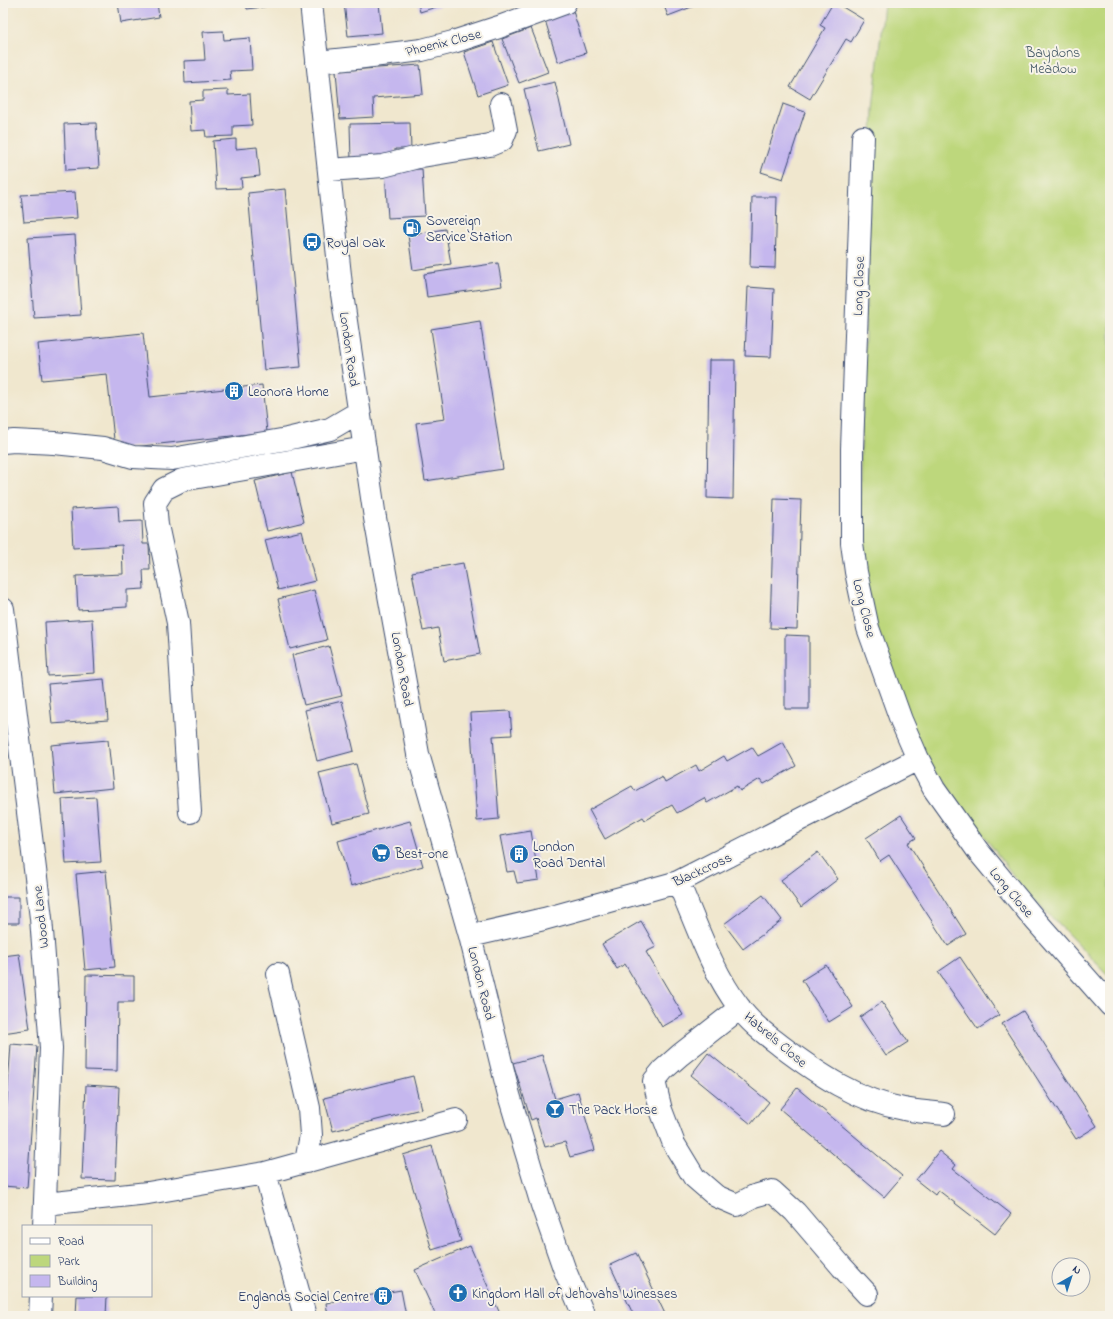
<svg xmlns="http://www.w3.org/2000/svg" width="1113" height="1319" viewBox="0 0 1113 1319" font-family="'Indie Flower',sans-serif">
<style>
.green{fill:#bdd77c;stroke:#6c836d}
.building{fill:#c5b7ee}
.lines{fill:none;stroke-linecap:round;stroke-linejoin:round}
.minor-casing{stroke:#3b4b6f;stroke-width:24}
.minor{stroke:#fff;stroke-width:22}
.labels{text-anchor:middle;stroke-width:4;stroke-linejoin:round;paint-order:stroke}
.street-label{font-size:14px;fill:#1b2f5e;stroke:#f7f3e8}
.park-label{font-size:14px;fill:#445966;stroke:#f7f3e8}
.poi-label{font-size:14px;fill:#1b2f5e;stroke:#f7f3e8;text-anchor:start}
</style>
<rect width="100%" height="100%" fill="#f7f3e8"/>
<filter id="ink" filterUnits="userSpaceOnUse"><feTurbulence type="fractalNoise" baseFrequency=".025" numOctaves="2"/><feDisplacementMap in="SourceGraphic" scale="8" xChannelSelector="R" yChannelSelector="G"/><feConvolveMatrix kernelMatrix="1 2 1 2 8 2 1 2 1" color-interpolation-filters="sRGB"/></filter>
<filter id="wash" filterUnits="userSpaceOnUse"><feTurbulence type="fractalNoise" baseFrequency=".012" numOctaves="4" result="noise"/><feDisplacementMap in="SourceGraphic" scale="16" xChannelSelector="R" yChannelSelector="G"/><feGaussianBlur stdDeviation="0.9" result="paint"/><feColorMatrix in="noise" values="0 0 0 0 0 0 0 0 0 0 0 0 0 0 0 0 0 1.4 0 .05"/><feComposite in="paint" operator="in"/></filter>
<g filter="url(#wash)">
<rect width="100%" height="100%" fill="#f0e7ce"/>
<path class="green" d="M884,3H1110V977L1021,886L930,763L904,713L875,622L860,555V474L873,110Z"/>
<g id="blocks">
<path class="building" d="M118,3H157L159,17L121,23Z
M246,3H278V5L247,9Z
M344,3H379L382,33L348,36Z
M418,3H449L420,12Z
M663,3H702L668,16Z
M833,3H836L864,20L851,42L846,39L810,99L790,87L825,28L820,25Z
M573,11L586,53L558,62L545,20Z
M531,28L548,72L519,83L502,39Z
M223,31L224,40L250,38L252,70L230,71L231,80L185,83L184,61L205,60L203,32Z
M493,42L508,85L478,95L464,52Z
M420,65L423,94L373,98L374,117L340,119L336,71Z
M555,82L569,144L539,151L524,89Z
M228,90V95L250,94L252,125L233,126V136L206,137L205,130L191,131L189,101L203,100V91Z
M783,104L805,112L783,179L761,172Z
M96,123L99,168L66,170L64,124Z
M410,123L411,149H395V159L351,161L350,124Z
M236,139V149L257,147L260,176L241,178L242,188L216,189L213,141Z
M422,169L425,216L388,218L385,170Z
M285,189L301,367L264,370L248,193Z
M75,192L77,218L24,222L21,195Z
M752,197H777L775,268L750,267Z
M445,229L451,264L413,270L408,235Z
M75,235L81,315L34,318L28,238Z
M498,263L502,286L427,297L424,274Z
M748,287L774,289L771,357L745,356Z
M480,321L503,469L425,481L416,423L445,419L431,329Z
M143,333L150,397L262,385L267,432L115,449L107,374L42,380L38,344Z
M709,360H735L733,499L707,498Z
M292,472L304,522L267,531L255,481Z
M774,499L801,500L797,629L770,628Z
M118,506L119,522L142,521L143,544H149L150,570H143L144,589L127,590V607L78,610L76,576L123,574L122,545L73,548L71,509Z
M302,531L315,581L278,590L265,540Z
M463,563L480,654L444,661L438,628L423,631L412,572Z
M314,590L327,640L290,649L278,599Z
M92,619L95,673L48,676L45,622Z
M785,635L809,636V709H785Z
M329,646L342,696L304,705L292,655Z
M104,679L108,720L52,724L48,684Z
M342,701L354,751L317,761L305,710Z
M510,711L512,735L493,736L499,819L477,821L470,713Z
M108,740L113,788L55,794L51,745Z
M783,742L796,766L764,784L760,779L740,791L737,786L707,803L704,798L677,813L672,805L645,820L643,817L605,839L589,810L632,786L635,791L662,776L665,782L696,765L699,771L724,756L727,761L752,747L758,756Z
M356,764L369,814L332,823L319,773Z
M96,797L101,862L66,864L62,799Z
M901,815L916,838L908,843L966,934L948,946L889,855L880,861L866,838Z
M410,821L423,866L351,886L338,841Z
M531,831L539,880L517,883L514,871L507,872L500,836Z
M818,852L838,879L801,907L781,880Z
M106,871L115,967L85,970L76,874Z
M763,895L782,920L743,949L724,924Z
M3,897H19V923H3Z
M641,921L656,947L646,952L683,1015L662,1027L625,964L617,969L602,944Z
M19,954L30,1029L3,1033V1006L4,1005L3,995V956Z
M960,957L999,1015L978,1029L938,972Z
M826,965L853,1007L829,1022L802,980Z
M86,975L134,976V1002H118L117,1071L85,1070Z
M882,1002L908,1042L886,1056L860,1017Z
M1023,1011L1097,1126L1076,1139L1002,1024Z
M11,1044L37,1046L27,1188L3,1186V1156Z
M708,1053L769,1102L751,1124L691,1075Z
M542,1055L555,1099L578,1092L595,1150L570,1157L565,1142L545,1147L536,1118L531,1120L513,1063Z
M413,1076L421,1109L333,1131L324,1098Z
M86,1085L119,1087L115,1180L82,1179Z
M797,1088L902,1176L884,1197L780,1109Z
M432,1146L461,1241L432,1250L403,1155Z
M939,1151L956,1165L953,1169L1011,1214L995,1234L938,1190L935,1195L916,1180Z
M470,1246L501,1316H436L415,1270Z
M636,1253L666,1316H634L610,1265Z
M401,1290L406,1316H328L326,1303Z
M77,1296H107L106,1316H76Z"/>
</g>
</g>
<g filter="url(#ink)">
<use href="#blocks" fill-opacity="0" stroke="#3b4b6f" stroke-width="1"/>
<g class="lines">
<g class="minor-casing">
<path id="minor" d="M311,3L342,294L375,518L418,754L470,936L509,1095L542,1205L564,1268L584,1316
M317,62L356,58L422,50L453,42L499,27L565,3
M863,137L852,449V543L856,572L868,628L901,720L918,759L934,789L978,851L1036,921L1110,1005
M329,170L383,166L422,156L490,145L502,140L506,130L501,104
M3,442L14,441L54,443L103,448L133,457L172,459L287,439L330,429L359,412
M3,609L41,918L51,1048L44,1226
M190,812L178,623L157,525L155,503L164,489L182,480L365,448
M678,882C697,925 711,970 739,1007C750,1023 767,1035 781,1046C818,1074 858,1101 904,1109C917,1112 931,1112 944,1114
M470,936L544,919L678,882L918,759
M278,974L309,1108L311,1135L306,1162
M740,1008L680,1055L663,1070L654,1081L661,1110L674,1144L694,1177L716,1196L737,1205L754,1196L772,1191L795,1212L842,1267L867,1294
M265,1173L305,1316
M45,1204L148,1193L265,1173L456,1120
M40,1316L41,1296"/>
</g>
<use href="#minor" class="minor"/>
</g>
</g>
<defs>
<g id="fuel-disc" transform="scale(1)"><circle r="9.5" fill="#1f6fb2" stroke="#f7f3e8"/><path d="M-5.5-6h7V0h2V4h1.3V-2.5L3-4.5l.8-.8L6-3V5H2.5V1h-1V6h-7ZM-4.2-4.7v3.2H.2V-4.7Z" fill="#fff"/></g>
<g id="bus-disc" transform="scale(1)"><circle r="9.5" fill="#1f6fb2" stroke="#f7f3e8"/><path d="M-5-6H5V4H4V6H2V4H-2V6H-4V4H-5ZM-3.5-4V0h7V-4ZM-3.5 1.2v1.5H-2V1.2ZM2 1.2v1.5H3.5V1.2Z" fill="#fff"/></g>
<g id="building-disc" transform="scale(1)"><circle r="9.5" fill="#1f6fb2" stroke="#f7f3e8"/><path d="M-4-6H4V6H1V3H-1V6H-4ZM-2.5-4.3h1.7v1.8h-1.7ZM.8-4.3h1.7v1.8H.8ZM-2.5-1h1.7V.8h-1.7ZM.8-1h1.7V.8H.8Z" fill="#fff"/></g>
<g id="supermarket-disc" transform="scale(1)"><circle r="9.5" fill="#1f6fb2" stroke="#f7f3e8"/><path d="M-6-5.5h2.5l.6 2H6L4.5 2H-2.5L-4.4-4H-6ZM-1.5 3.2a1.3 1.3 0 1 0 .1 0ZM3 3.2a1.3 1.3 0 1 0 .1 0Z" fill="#fff"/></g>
<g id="bar-disc" transform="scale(1)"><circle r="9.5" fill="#1f6fb2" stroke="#f7f3e8"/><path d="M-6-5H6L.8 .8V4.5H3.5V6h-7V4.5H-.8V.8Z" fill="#fff"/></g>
<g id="church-disc" transform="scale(1)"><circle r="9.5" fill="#1f6fb2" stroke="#f7f3e8"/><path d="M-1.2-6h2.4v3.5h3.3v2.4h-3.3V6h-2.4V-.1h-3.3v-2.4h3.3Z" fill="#fff"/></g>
</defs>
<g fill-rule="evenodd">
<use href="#fuel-disc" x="412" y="228"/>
<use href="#bus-disc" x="312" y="242"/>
<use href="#building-disc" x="234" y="391"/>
<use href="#supermarket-disc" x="381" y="853"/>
<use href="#building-disc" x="519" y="854"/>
<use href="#bar-disc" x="555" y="1109"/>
<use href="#church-disc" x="458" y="1293"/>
<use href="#building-disc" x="383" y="1296"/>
</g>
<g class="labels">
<g class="street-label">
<text transform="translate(443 42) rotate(-14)" y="5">Phoenix Close</text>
<text transform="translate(858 286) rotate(-88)" y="5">Long Close</text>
<text transform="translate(350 349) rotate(82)" y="5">London Road</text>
<text transform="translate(865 608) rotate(76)" y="5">Long Close</text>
<text transform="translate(403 669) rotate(80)" y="5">London Road</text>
<text transform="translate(702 869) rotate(-25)" y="5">Blackcross</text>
<text transform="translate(1012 892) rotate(50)" y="5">Long Close</text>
<text transform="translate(40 917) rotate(-96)" y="5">Wood Lane</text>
<text transform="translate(482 983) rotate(76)" y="5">London Road</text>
<text transform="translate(776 1039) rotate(40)" y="5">Habrels Close</text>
</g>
<g class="park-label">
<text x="1053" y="57">Baydons<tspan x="1053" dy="16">Meadow</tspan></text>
</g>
<g class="poi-label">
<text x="426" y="225">Sovereign<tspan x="426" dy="16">Service Station</tspan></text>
<text x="326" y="247">Royal Oak</text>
<text x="248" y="396">Leonora Home</text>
<text x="533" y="851">London<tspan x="533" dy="16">Road Dental</tspan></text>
<text x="395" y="858">Best-one</text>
<text x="569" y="1114">The Pack Horse</text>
<text x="472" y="1298">Kingdom Hall of Jehovahs Winesses</text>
<text x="369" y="1301" text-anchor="end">Englands Social Centre</text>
</g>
</g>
<rect width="1113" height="1319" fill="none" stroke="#f7f3e8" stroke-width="16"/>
<rect x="22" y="1225" width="130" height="72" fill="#f7f3e8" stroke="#9fa5b1"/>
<rect x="30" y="1238" width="20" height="6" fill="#ffffff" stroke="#9fa5b1"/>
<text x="58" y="1245" font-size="12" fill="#1b2f5e">Road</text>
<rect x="30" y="1255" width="20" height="12" fill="#bdd77c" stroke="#9fa5b1"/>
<text x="58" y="1265" font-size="12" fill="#1b2f5e">Park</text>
<rect x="30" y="1275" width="20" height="12" fill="#c5b7ee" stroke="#9fa5b1"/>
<text x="58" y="1285" font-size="12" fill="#1b2f5e">Building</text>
<g transform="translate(1071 1277) rotate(39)"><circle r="19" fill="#f7f3e8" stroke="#9fa5b1"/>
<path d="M0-3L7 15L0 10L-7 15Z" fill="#1f6fb2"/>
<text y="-6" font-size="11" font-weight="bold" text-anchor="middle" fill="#1b2f5e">N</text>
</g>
</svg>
